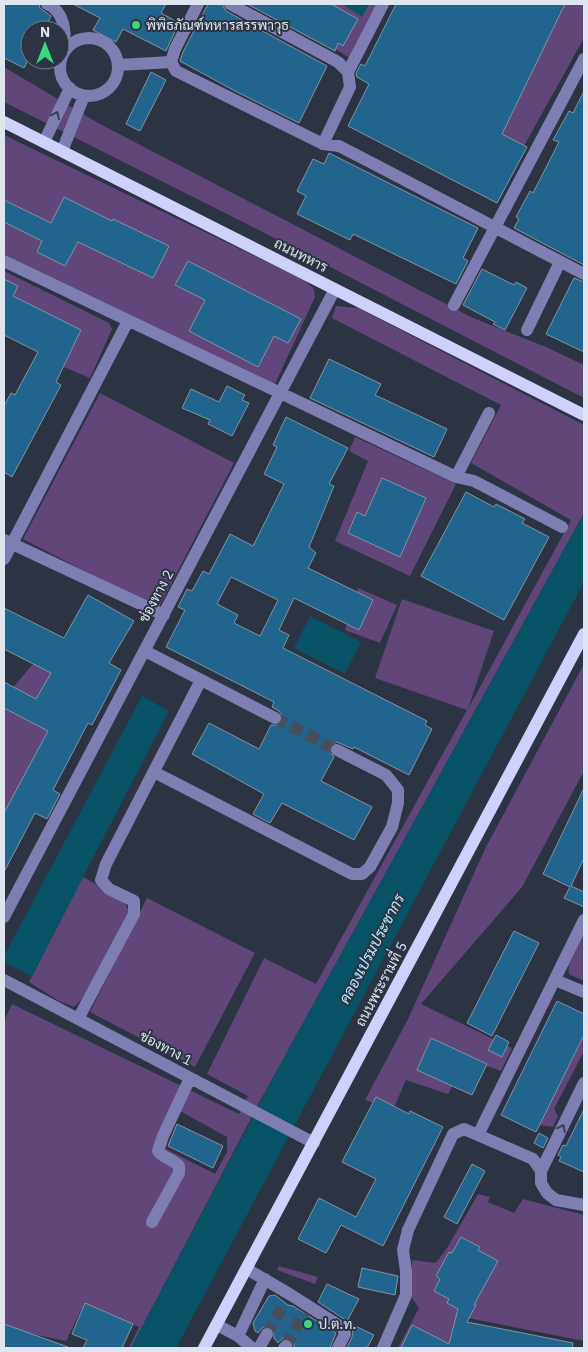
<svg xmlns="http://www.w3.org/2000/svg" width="588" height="1352" viewBox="0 0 588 1352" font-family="'IBM Plex Sans',Sarabun,sans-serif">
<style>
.green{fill:#614679;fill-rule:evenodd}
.water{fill:#075264}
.building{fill:#21648e;stroke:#8395a2;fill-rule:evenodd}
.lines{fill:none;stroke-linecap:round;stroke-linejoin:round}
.minor-tunnel{stroke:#474f5d;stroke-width:12;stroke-dasharray:12 6;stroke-linecap:butt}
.minor{stroke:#7f7eb3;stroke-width:12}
.major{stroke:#d0d0fc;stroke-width:12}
.oneway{stroke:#383f54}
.poi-dot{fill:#39d87f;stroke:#2c3443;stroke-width:2}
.labels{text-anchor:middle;stroke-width:4;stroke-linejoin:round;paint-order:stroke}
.poi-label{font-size:14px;fill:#dfe5ee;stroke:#2c3443;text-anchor:start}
.street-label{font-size:14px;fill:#dfe5ee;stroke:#2c3443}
.water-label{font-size:15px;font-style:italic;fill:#b7edfe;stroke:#2c3443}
</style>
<rect width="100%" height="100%" fill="#2c3443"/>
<path class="green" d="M265,4H379L351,59Z
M522,4H584V38L520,153L470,126L498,31Z
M4,67L98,123L473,318L546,347L584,365V398L247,224L4,102Z
M4,135L304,280L314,289L315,297L275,384L4,254Z
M4,271L109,323L112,329L90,378L57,364L72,331L4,297Z
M336,306L358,308L584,425V513L259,1103L131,1348H129L139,1327L84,1304L66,1341L4,1328V1021L12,1004L239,1114L248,1096L207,1074L264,958L316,984L467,710L375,678L402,599L494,631L468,709L571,520L471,463L501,405L332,318ZM180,1111L227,1137V1152L215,1174L164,1148Z
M100,393L234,463L158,609L23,539Z
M355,437L456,484L410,576L335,541L368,461L349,451Z
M358,588L397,605L380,643L345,630Z
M33,664L83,683L4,832V698Z
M584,664V771L522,887L421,1004L512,1048L501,1071L468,1059L448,1094L406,1080L393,1110L365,1100L408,1019L485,849Z
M83,877L124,900L129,912L82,999L74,1007L59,1001L29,982Z
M147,898L255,953L195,1067L90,1012Z
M584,931V981L569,974C566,960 578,943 584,931Z
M584,1035V1051L554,1109L558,1116L553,1127L539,1125Z
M478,1194L490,1197L488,1202L514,1213L523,1199L584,1215V1341L458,1316L448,1348H398L419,1308L412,1298V1260L436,1263L447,1248Z
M279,1266L318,1277L315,1284L277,1270Z"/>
<path class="water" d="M342,4H369L362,17Z
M584,513V582L176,1348H131L288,1050Z
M310,616L361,642L345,674L294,648Z
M142,696L169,711L32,976L4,962V956Z"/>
<path class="building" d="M4,4H39L40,8L51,16L44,30H30V56L24,68L4,58Z
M73,4H166L161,13L179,23L166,51L123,29L116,42L93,30L100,18Z
M208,4H222L226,11L327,66L299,123L235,91L180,61L183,52Z
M247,4H331L358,19L343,46L338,43L335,51Z
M396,4H565L502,134L527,147L497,203L348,126L369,84L357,77L356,73L361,64L365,66Z
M151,72L166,80L140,131L126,124Z
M584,91V265L514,228L519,219L516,217L530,191L533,193L559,142L553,140L569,111L573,113Z
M329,153L478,228L463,258L468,261L456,284L353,234L350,240L297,214L306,196L297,191L313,159L324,164Z
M64,197L112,221L113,219L169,246L153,278L78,242L65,266L37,252L42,241L4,222V200L51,223Z
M188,261L301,319L288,343L274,336L258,367L189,331L205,300L175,285Z
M482,269L514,285L516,282L527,288L505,330L493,324L495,322L463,305Z
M574,278L584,282V352L546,334Z
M4,279L18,286L13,296L81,330L56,382L61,385L12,477L4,472V406L11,393L15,395L38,352L4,335Z
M329,359L381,384L375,395L447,429L434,457L310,398Z
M227,386L245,395L242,400L249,403L232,436L208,424L210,420L182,408L191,389L219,402Z
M286,417L348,448L329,484L334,486L309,547L316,553L308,568L373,600L359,630L294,598L279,630L289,635L283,648L427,721L425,725L432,729L409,775L354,747L353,749L337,742L330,746L329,751L334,757L321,781L372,807L354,840L282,803L270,823L253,814L264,794L192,754L209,723L259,749L271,725H280L283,717L279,711L272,707L274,702L166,647L185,610L178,607L187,589L192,591L203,571L209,574L230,534L253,546L284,484L264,474L277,447L273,445ZM231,577L278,600L260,636L234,623L238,615L217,604Z
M382,478L426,498L400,557L348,533L357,512L365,516Z
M466,492L494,507L496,504L525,519L522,523L549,537L504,620L421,576Z
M88,595L134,621L109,663L121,670L92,725L88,723L53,790L60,794L47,819L35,813L4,872V813L48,731L4,708V682L36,699L51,673L4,649V608L64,638Z
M584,788V858L571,886L584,892V907L564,898L570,887L543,874Z
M514,931L539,943L492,1036L467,1023Z
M557,1001L584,1014V1035L536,1132L501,1115Z
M496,1035L509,1042L502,1057L488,1050Z
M431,1038L487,1064L472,1095L417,1070Z
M376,1097L409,1114L410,1111L443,1127L383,1246L341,1225L326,1253L298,1239L319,1198L356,1217L376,1179L342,1162Z
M584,1109V1172L559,1161L561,1157L558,1155L563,1145L566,1146Z
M177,1124L223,1146L213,1168L168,1146Z
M539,1133L548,1138L543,1148L534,1143Z
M472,1164L485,1171L457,1224L444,1217Z
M461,1237L480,1247L478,1250L498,1261L474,1305H476L467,1322L573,1343L572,1348H401L412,1325L449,1344L458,1309L447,1303L449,1299L434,1291L440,1279L436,1276L449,1252L452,1253Z
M362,1268L398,1276L395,1295L358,1287Z
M327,1284L359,1299L347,1321L318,1302Z
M275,1295L288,1305L293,1306L336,1333L330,1348H294V1343L289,1338H283L278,1343L274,1338V1330L271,1327H263L258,1333L255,1331L253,1323L269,1296Z
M85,1303L133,1324L122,1348H83L87,1340L72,1334Z
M349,1323L374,1335L367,1348H347L352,1337L353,1331Z
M4,1324L68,1347V1348H4Z"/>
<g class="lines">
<path class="minor-tunnel" d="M275,718L337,750
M267,1334L284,1304
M286,1346L304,1313"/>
<path class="minor" d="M47,4C66,12 65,33 65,51
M198,4L175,49L171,62L176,71L323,144L339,146L372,163L584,274
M230,4L338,62L348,72L350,87L323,144
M60 67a29 29 0 1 1 58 0a29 29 0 1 1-58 0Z
M118,65L171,62
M348,72L383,4
M44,142L70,88
M62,151L84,96
M4,261L456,477L474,481L562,527
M454,305L584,59
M527,330L560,262
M456,477L489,413
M4,540L164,615
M4,559L128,321
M145,651L275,718
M154,772L352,874H362L370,867L392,827L398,803V790L386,775L337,750
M4,917L335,289
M4,980L314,1143
M555,980L584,992
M78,1019L134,914V901L109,889L101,880L106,864L201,680
M478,1135L584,920
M541,1171L584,1083
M152,1222L179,1173V1166C173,1159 163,1158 158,1151L163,1136L190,1078
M247,1269L291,1295L343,1328L345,1334L338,1348
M217,1325L238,1336L252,1348
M238,1336L265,1279
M259,1348L267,1334
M284,1348L286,1346
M383,1348L406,1295V1271L403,1250L408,1230L453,1134L464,1129L533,1159L541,1171V1183L547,1193L556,1200L584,1205"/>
<path class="major" d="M4,122L584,415
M204,1348L584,634"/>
</g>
<defs><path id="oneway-chevron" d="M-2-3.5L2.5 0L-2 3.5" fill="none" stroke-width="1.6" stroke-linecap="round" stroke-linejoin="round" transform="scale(1.25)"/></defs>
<g class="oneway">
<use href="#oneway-chevron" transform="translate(56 115) rotate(-65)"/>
<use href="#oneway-chevron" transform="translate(562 1128) rotate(-64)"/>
</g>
<g class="poi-dot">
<circle cx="136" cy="25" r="5"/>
<circle cx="308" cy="1324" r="5"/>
</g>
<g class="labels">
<g class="poi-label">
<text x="146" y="30">พิพิธภัณฑ์ทหารสรรพาวุธ</text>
<text x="318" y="1329">ป.ต.ท.</text>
</g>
<g class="street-label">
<text transform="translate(301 255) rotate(27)" y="5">ถนนทหาร</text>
<text transform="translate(156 596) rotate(-62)" y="5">ช่องทาง 2</text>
<text transform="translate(381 984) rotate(-62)" y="5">ถนนพระรามที่ 5</text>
<text transform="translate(166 1048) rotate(28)" y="5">ช่องทาง 1</text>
</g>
<g class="water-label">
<text transform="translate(372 949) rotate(-62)" y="5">คลองเปรมประชากร</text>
</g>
</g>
<rect width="588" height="1352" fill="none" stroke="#dfe5ee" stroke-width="10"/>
<g transform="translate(45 45)"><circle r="24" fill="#2c3443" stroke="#747b87"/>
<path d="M0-4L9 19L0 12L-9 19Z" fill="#39d87f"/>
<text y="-8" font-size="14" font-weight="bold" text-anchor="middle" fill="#dfe5ee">N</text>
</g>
</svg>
